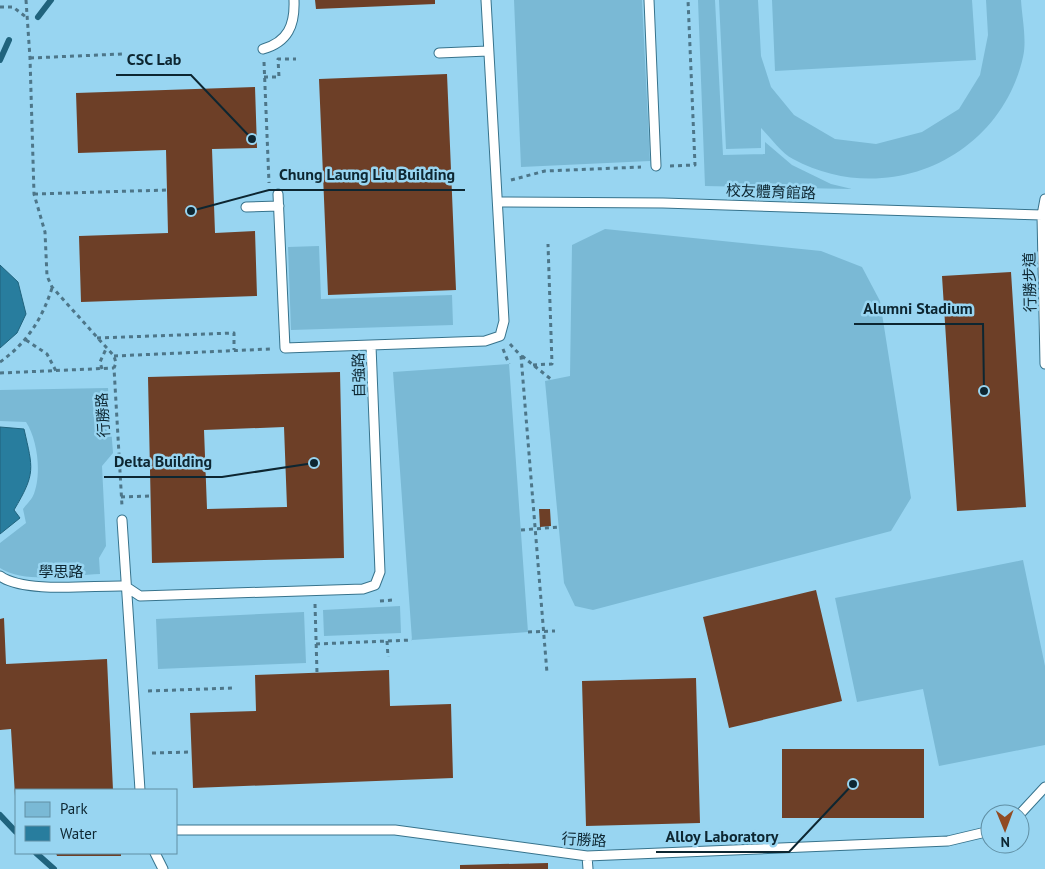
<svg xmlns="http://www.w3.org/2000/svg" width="1045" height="869" viewBox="0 0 1045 869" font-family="'PT Sans','Noto Sans TC',sans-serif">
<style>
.green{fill:#7ab9d5}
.water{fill:#287d9e;stroke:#20637d}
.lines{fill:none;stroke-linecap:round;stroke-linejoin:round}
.stream{stroke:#20637d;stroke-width:6}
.building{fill:#6d3f27;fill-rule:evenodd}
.lane-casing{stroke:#37738c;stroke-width:11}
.path{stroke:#4d7689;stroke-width:3;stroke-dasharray:4 4;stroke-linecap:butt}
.lane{stroke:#fff;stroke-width:9}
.labels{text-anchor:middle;stroke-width:5;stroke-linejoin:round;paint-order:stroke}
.street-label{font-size:15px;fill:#0d2631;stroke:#98d5f1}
.leader{fill:none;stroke:#0d2631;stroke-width:2}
.callout-dot{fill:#0d2631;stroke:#98d5f1;stroke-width:2}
.callout-label{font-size:16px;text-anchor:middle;font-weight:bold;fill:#0d2631;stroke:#98d5f1;stroke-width:5;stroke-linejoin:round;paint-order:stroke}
</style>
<rect width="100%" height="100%" fill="#98d5f1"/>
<path class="green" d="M514,0H642L650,161L521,167Z
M698,0H715L723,155L765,154V142L792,165L831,184L852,189L705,186Z
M719,0H758L761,56L771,87L794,115L835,139L876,144L922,132L959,109L980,75L988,35L986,0H1021C1022,17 1027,40 1023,57C1000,159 886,209 793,159C781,153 771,138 761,128V148L726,149Z
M772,0H972L976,60L775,71Z
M605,229L821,251L862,267L880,301L911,498L891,531L593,610L575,606L564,583L545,381L570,376L572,245Z
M319,246L321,299L452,295L453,325L291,330L288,247Z
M509,364L528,632L412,640L393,372Z
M108,388L113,453L102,466L106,546L99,558L100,574C72,575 24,584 0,568V543L26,523L23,509C26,505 31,500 33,496C42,476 38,440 26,422L0,421V390Z
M1023,560L1045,666V745L939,766L923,689L857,702L835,598Z
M400,606L401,633L324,636L323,610Z
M304,612L306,663L158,669L156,619Z"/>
<path class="water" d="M0,265L18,282L26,314L17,333L0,348Z
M0,427L24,429C33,469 36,473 14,510L20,518L0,534Z"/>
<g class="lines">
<path class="stream" d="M38,17L51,0
M0,60L9,40
M0,815L16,832
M36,853L54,869"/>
</g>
<path class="building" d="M315,0H435V4L316,9Z
M447,74L456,290L328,295L319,79Z
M255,87L257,148L212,149L215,233L255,231L257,296L81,302L79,236L168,233L166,150L78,153L76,93Z
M1011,272L1026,507L957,511L942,276Z
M340,372L344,558L152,563L148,377ZM284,427L287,507L207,509L204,430Z
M539,509H550L551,526L540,527Z
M816,590L842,701L729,728L703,617Z
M4,618L6,664L107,659L113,790H16L15,796L11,729L0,730V619Z
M389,670L390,706L451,704L453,778L193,788L190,713L256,711L255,675Z
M696,678L700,823L586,826L582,681Z
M782,749H924V818H782Z
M56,853H121V856H57Z
M548,863V869H460V865Z"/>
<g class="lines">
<g class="lane-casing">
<path id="lane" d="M649,0L656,166
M263,49C288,42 295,25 294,0
M439,53L488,51
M278,194L285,348L485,341L500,336L504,321L486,0
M1045,199L1042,215L1045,364
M498,202L663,203L1042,215
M246,207L279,206
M122,520L140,790
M0,576C25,594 93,585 125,586
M125,586L140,596L363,589L375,585L380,572L371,346
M1020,814L1045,787
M176,830H395L587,856L948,841L990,831
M155,853L163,869
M587,856L588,869"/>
</g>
<path class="path" d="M26,0L30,58L34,194L45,232L47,276L52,287L114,356L116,363L114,368L122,506
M0,7H13L26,17
M30,58L122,54
M264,62L269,183
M264,77H279L278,59H296
M670,166L695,165L688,0
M511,180L545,171L641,167
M34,194L167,190
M97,338L234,333V350
M26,340L47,354L56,371
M510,344L521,356L547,673
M503,349L509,364
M114,356L270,349
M522,356L552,380
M0,362C27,343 42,319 52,288
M533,365L552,364L548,244
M102,369L100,362L106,349
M0,373L114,368
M121,497L150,496
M521,530L559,527
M380,601L393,600
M315,604L317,673
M528,632L555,631
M387,641L388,657
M316,644L412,640
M148,691L233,688
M152,753L192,752"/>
<use href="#lane" class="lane"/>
</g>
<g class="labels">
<g class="street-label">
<text transform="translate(771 192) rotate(2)" y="5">校友體育館路</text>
<text transform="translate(1030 282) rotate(-91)" y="5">行勝步道</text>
<text transform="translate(359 375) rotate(-91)" y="5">自強路</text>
<text transform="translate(103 415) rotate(-93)" y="5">行勝路</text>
<text x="61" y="577">學思路</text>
<text transform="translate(584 840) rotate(3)" y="5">行勝路</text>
</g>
</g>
<path class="leader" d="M252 139L191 75H116M191 211L269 190H465M984 391L983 324H854M314 463L222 477H104M853 784L789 852H656"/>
<g class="callout-dot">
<circle cx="252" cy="139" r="5"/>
<circle cx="191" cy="211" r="5"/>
<circle cx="984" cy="391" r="5"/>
<circle cx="314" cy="463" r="5"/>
<circle cx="853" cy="784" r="5"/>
</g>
<g class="callout-label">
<text x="154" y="65">CSC Lab</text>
<text x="367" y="180">Chung Laung Liu Building</text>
<text x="918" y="314">Alumni Stadium</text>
<text x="163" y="467">Delta Building</text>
<text x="722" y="842">Alloy Laboratory</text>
</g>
<rect x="15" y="789" width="162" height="65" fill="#98d5f1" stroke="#608fa4"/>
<rect x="25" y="802" width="25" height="15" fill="#7ab9d5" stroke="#608fa4"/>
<text x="60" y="814" font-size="15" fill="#0d2631">Park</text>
<rect x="25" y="826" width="25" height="15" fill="#287d9e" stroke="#608fa4"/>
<text x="60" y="839" font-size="15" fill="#0d2631">Water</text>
<g transform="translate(1005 829) rotate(179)"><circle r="24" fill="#98d5f1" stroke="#608fa4"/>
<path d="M0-4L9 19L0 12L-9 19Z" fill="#914b23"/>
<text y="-8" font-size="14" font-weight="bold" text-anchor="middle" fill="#0d2631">N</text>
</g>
</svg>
